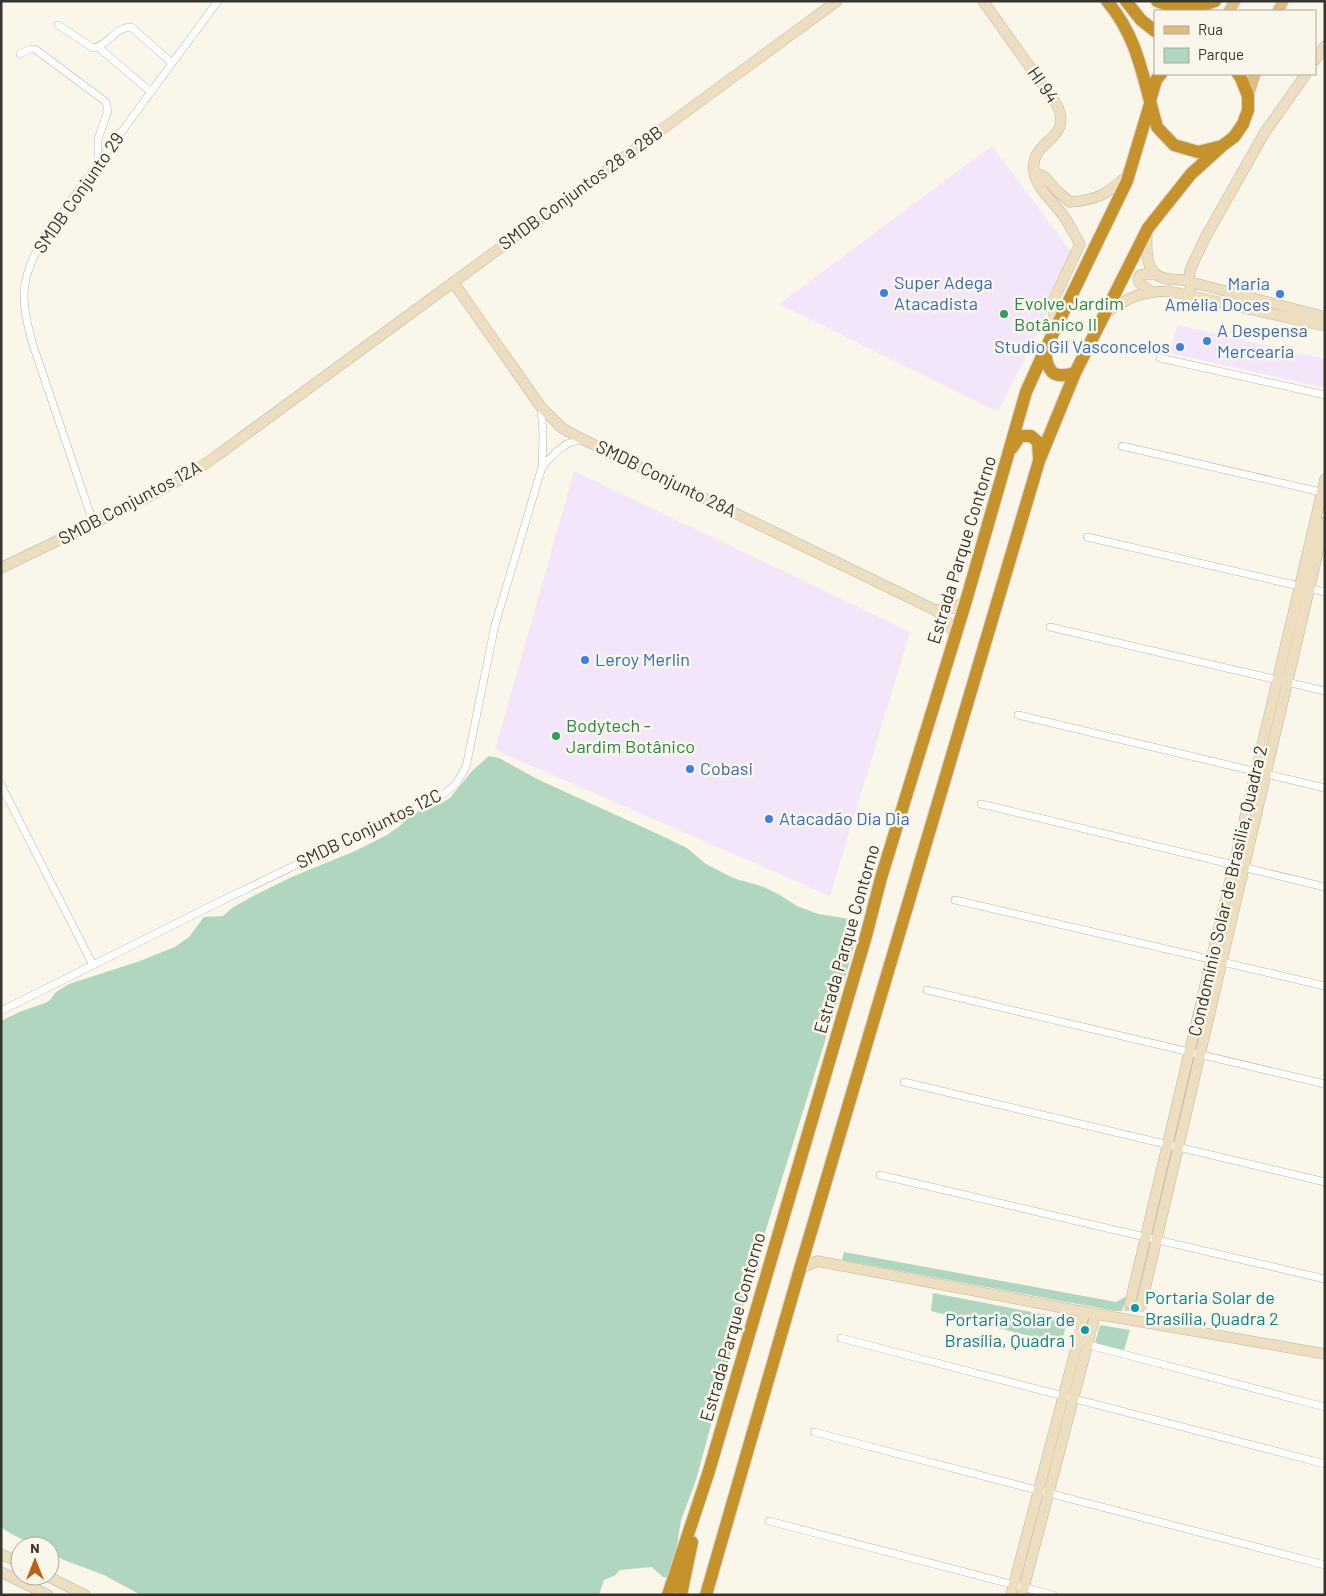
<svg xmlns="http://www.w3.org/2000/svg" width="1326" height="1596" viewBox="0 0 1326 1596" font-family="Barlow,sans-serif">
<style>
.commercial{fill:#f3e6fb}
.green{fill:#b0d6bf}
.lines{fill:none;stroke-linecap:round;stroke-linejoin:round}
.secondary-tunnel{stroke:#d3cfc4;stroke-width:10;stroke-dasharray:10 5;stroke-linecap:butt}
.street-casing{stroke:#b9b5aa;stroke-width:8}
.secondary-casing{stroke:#b9b5aa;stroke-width:11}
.primary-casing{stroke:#d7d6d5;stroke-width:12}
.highway-casing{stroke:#d7d6d5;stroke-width:14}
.street{stroke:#fff;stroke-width:7}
.secondary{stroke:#eedec0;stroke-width:10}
.primary{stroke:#ddbe80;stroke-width:11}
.highway{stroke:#c6922c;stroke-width:12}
.shop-dot{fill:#3f7fe0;stroke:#faf6e9;stroke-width:2}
.leisure-dot{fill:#2e9e5b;stroke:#faf6e9;stroke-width:2}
.culture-dot{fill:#0f9aa8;stroke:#faf6e9;stroke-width:2}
.labels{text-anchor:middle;stroke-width:5;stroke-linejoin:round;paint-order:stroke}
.street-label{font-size:18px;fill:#35342f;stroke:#faf6e9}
.shop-label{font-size:18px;fill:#366cbe;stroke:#faf6e9;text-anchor:start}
.leisure-label{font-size:18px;fill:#27864d;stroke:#faf6e9;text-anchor:start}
.culture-label{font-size:18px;fill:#0d838f;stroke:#faf6e9;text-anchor:start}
</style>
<rect width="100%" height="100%" fill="#faf6e9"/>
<path class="commercial" d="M992,146L1075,257L998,412L779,304Z
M1177,325L1325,359V388L1170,353Z
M574,471L910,632L830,896L495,750Z"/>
<path class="green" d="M489,756L499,758L539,780L660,835L687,848L706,864L733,878L764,887L778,894L797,906L818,914L850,919C861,931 850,961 846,974L753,1271L696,1480L681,1520L672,1578L663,1577L652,1567L620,1570L614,1576L604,1580L599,1595H141L104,1575L64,1560L50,1553V1546C36,1546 12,1536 1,1527V1021L19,1012L45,1003L50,1000L56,992L69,984L137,962L175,947L189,937L204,917L223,916L232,908L255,895L294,876L355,851L387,835L401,825L409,817L421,810L440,804L450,798L472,771Z
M844,1252L1116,1302L1127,1296L1122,1311H1115L842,1260Z
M933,1293L1068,1319L1061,1344L931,1311Z
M1100,1325L1130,1330L1124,1350L1095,1343Z"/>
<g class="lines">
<path class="secondary-tunnel" d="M1129,1311L1130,1303"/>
<g class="street-casing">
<path id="street" d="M58,25L93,48C108,46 115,27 131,27L172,63
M98,47L151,92
M20,54L30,49H35L106,102L108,111L98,139V163
M1160,358L1325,395
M1122,446L1325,493
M542,467C554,454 565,439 584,441
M93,522L33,345C20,299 19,280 44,237L218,1
M1087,537L1325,592
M1050,627L1325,691
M1018,715L1325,788
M1,785L93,965
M981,804L1325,887
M955,900L1325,986
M927,990L1325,1084
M1,1011L213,905L445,793L456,784L466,767L495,625L542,467L543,434L541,407
M904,1082L1325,1182
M880,1175L1325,1279
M841,1338L1325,1464
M1085,1344L1325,1407
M814,1432L1325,1565
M769,1521L1053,1595"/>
</g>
<g class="secondary-casing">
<path id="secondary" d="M983,1L1057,105C1074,142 1029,138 1034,172C1036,188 1053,201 1062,214C1069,223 1074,234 1080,244L1054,299V330
M1315,60L1325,46
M1034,172L1045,177L1057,191L1070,202C1098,200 1107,194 1128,175
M1147,230C1147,246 1143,273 1164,278C1170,280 1177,279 1183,280L1325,317
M453,282L541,407L562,428L580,438L935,610L949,623L955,636
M1151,291L1139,283L1138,279L1140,275L1144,274H1156
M1188,295L1191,287L1189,282L1190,270L1205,238L1265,132L1306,74
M1105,314C1128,297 1140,292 1169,291L1325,326
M1,568L152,495L193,472L215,457L837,1
M935,610L954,608L966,601
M800,1269L817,1261L1085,1312L1325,1354
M1130,1303L1325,479
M1141,1306L1325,522
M1081,1325L1085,1312
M1092,1328L1095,1314
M1,1554L20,1563
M1,1572L48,1595
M47,1576L85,1595
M1011,1595L1080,1333
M1022,1595L1090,1335"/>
</g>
<g class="primary-casing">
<path id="primary" d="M1229,11L1235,1
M1278,11L1283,1
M1248,96L1255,74"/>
</g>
<g class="highway-casing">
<path id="highway" d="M1107,1C1133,32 1140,63 1150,101
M1126,1L1141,20L1155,31
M1157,1C1176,9 1196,8 1215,1
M1161,74L1156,80L1150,101L1157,127L1174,145L1198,152L1222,146L1234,137L1243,124L1248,110V96L1241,78L1238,74
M1045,350C1047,371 1052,380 1075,373
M1012,448L1020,436H1031L1038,442L1039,458
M668,1595L709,1471L866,936L881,878L966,601L1026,392L1045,350L1127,181L1150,104
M681,1595L692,1542
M706,1595L800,1269L1039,461L1075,373L1148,228L1191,174L1222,146"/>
</g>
<use href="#street" class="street"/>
<use href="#secondary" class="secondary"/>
<use href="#primary" class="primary"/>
<use href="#highway" class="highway"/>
</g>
<g class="shop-dot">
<circle cx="884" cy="293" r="5"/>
<circle cx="1280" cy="294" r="5"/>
<circle cx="1207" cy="341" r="5"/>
<circle cx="1180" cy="347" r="5"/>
<circle cx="585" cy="660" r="5"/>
<circle cx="690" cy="769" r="5"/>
<circle cx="769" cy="819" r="5"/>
</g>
<g class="leisure-dot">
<circle cx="1004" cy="314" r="5"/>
<circle cx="556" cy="736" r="5"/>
</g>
<g class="culture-dot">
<circle cx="1135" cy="1308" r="5"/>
<circle cx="1085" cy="1330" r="5"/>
</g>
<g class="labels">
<g class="street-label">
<text transform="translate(1043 85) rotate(55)" y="6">HI 94</text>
<text transform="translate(581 188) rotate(-36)" y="6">SMDB Conjuntos 28 a 28B</text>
<text transform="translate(79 193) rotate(-55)" y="6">SMDB Conjunto 29</text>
<text transform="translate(666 479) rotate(26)" y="6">SMDB Conjunto 28A</text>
<text transform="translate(130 503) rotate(-28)" y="6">SMDB Conjuntos 12A</text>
<text transform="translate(962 550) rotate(-73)" y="6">Estrada Parque Contorno</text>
<text transform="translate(369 829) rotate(-26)" y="6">SMDB Conjuntos 12C</text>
<text transform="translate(1228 891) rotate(-77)" y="6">Condomínio Solar de Brasilia, Quadra 2</text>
<text transform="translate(847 939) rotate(-74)" y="6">Estrada Parque Contorno</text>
<text transform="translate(733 1327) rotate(-74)" y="6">Estrada Parque Contorno</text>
</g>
<g class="shop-label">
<text x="894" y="289">Super Adega<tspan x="894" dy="21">Atacadista</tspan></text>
<text x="1270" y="290" text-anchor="end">Maria<tspan x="1270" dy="21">Amélia Doces</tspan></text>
<text x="1217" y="337">A Despensa<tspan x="1217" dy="21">Mercearia</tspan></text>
<text x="1170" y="353" text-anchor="end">Studio Gil Vasconcelos</text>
<text x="595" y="666">Leroy Merlin</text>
<text x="700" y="775">Cobasi</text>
<text x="779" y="825">Atacadão Dia Dia</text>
</g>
<g class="leisure-label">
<text x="1014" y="310">Evolve Jardim<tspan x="1014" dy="21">Botânico II</tspan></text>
<text x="566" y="732">Bodytech -<tspan x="566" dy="21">Jardim Botânico</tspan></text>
</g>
<g class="culture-label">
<text x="1145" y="1304">Portaria Solar de<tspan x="1145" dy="21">Brasília, Quadra 2</tspan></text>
<text x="1075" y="1326" text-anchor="end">Portaria Solar de<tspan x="1075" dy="21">Brasília, Quadra 1</tspan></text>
</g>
</g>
<rect width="1326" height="1596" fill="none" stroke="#35342f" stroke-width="5"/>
<rect x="1154" y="10" width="162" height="65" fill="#faf6e9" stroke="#aba89f"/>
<rect x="1164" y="26" width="25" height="8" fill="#ddbe80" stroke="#aba89f"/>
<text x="1198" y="35" font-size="15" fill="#35342f">Rua</text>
<rect x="1164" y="48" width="25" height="15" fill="#b0d6bf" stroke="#aba89f"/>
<text x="1198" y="60" font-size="15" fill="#35342f">Parque</text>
<g transform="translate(35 1561)"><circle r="24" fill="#faf6e9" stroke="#aba89f"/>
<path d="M0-4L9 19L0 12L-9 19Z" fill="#bd5f14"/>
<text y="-8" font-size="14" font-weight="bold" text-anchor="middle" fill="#35342f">N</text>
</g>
</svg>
